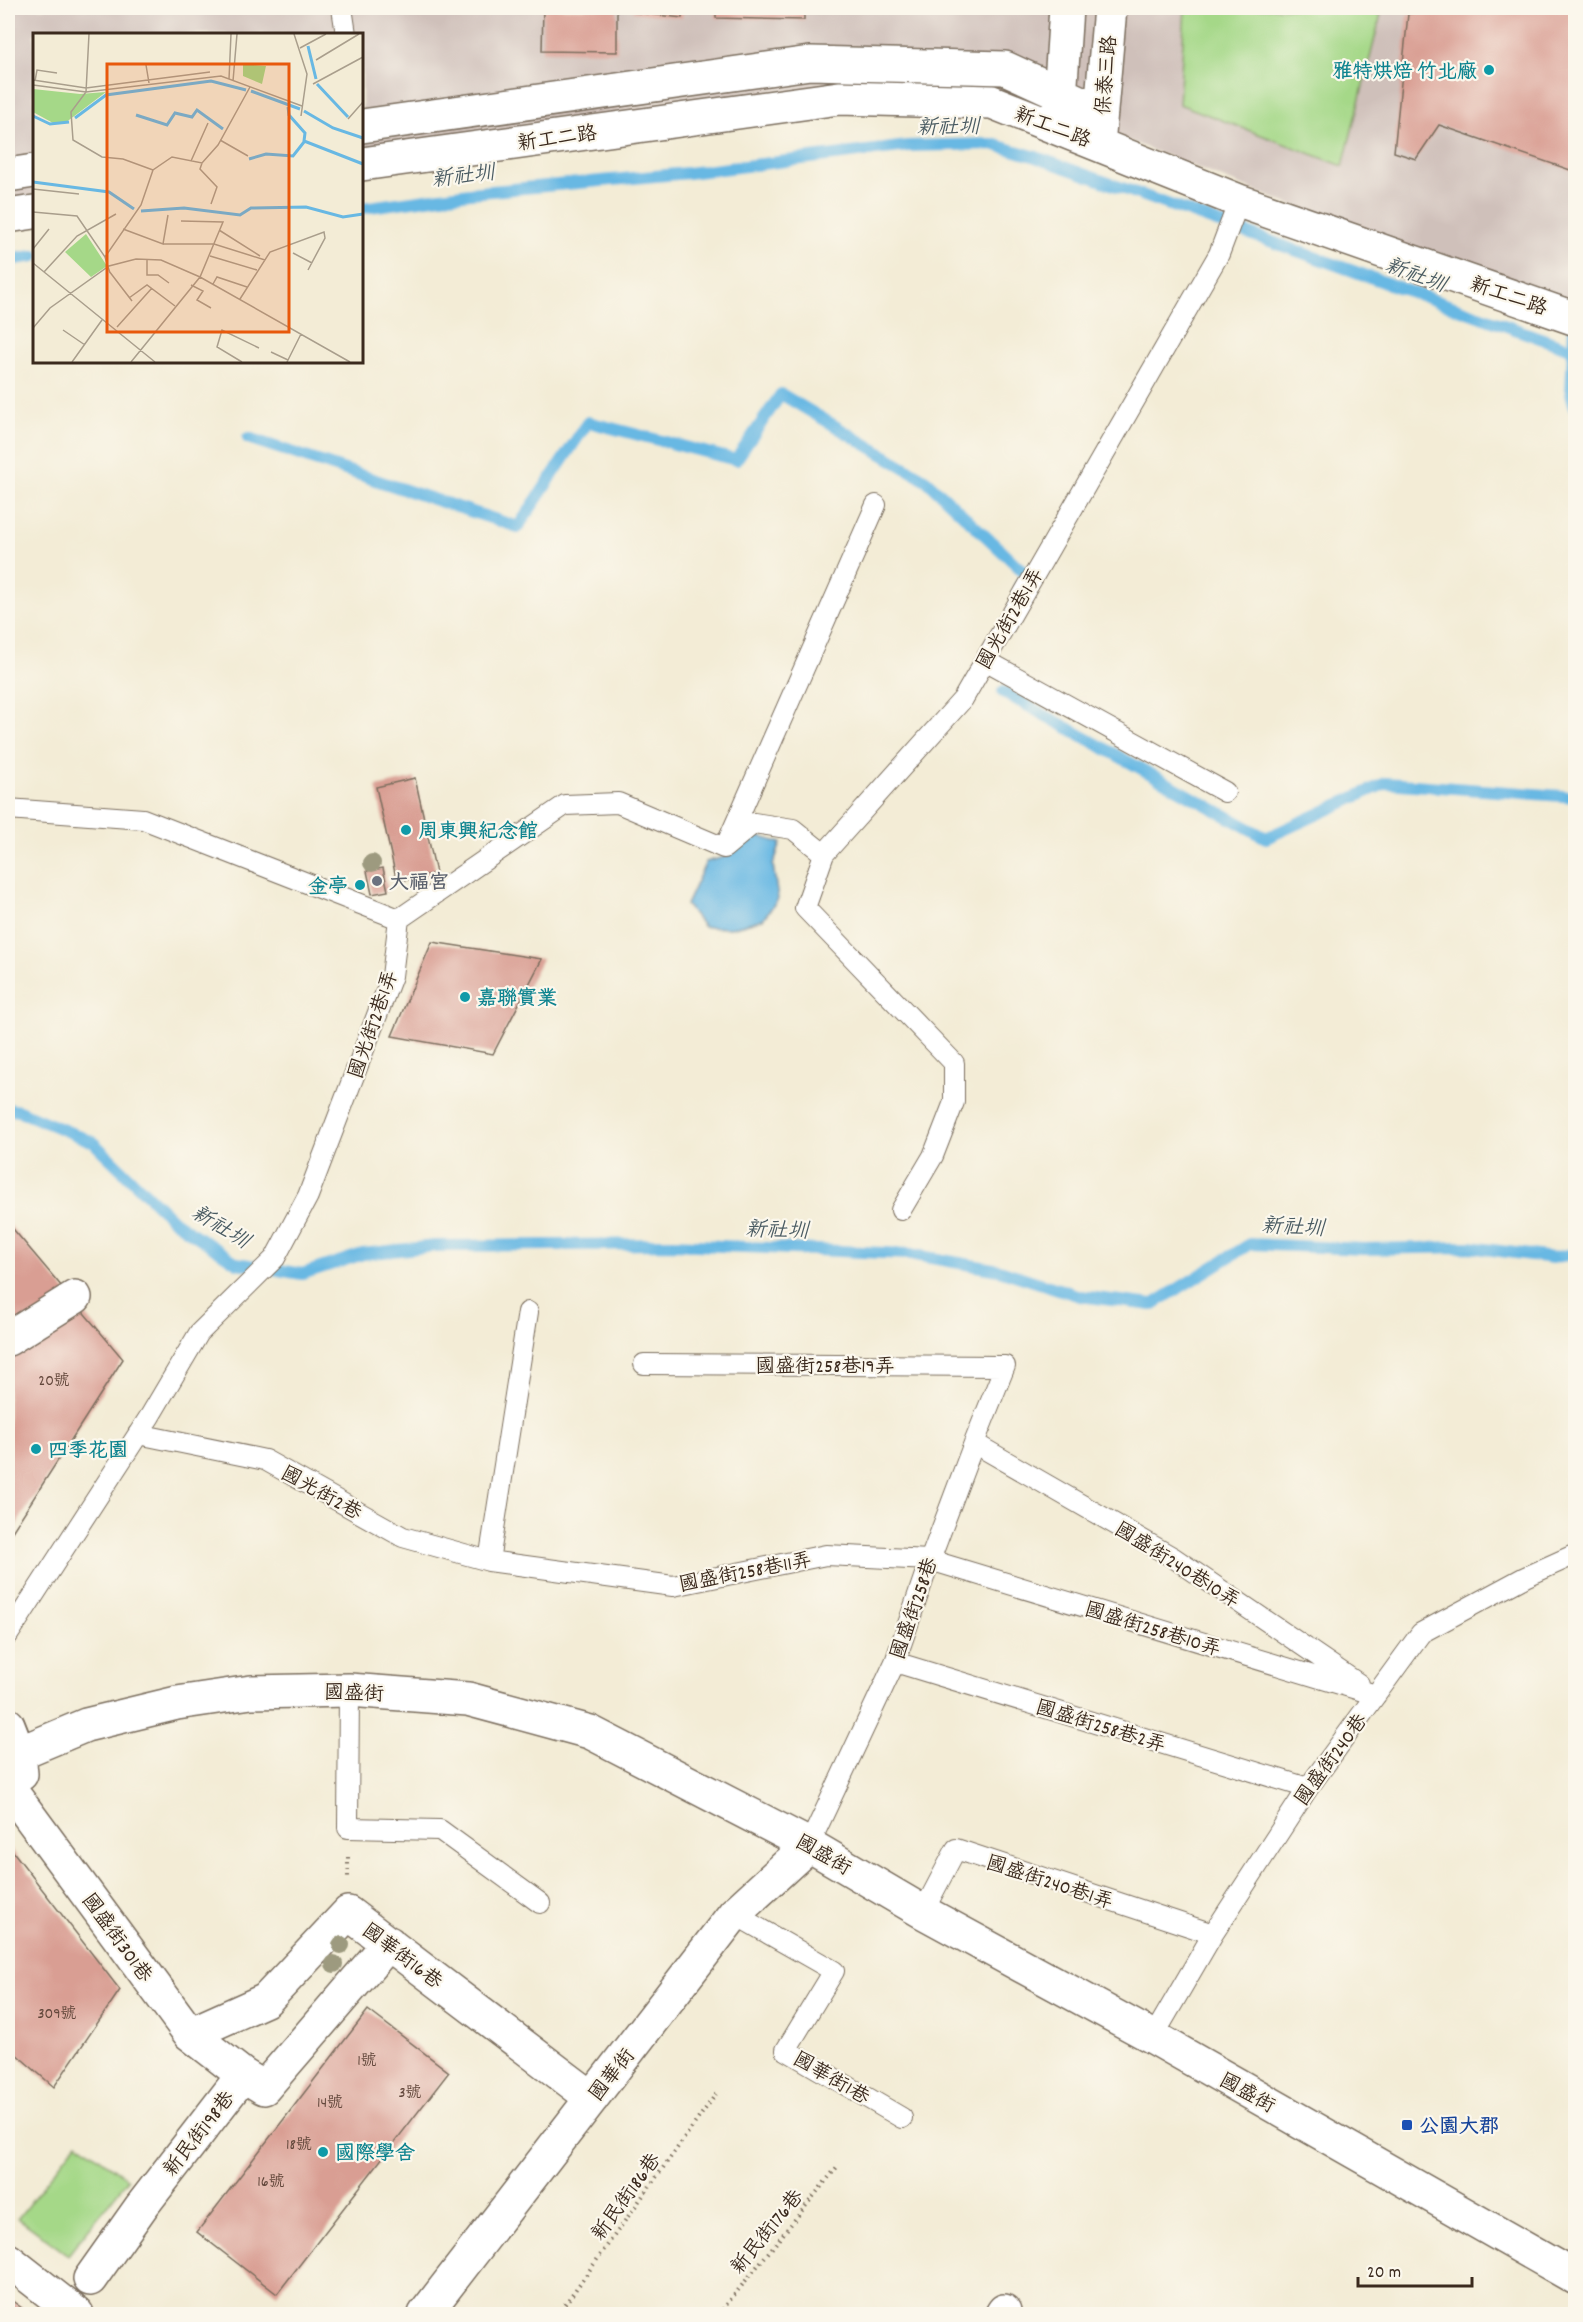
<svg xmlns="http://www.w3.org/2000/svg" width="1583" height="2322" viewBox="0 0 1583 2322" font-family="Dekko,'LXGW WenKai TC',sans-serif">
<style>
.industrial{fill:#cfc0ba}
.green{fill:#a5d888;stroke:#708153;stroke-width:1.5}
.water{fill:#68b8e3;stroke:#527180;stroke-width:1.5}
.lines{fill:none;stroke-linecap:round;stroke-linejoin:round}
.stream{stroke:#68b8e3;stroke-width:12}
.building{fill:#d99e93}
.lane-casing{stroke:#7b6e5e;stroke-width:22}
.street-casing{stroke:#7b6e5e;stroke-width:36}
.path{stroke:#7b6e5e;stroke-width:4;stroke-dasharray:1.5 4.5;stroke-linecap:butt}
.lane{stroke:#fff;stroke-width:20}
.street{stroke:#fff;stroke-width:33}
.tree{fill:#9d9a7f}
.culture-dot{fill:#0f9aa8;stroke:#fbf7ec;stroke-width:2}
.worship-dot{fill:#6b7280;stroke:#fbf7ec;stroke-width:2}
.transit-dot{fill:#1a4fb4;stroke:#fbf7ec;stroke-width:2}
.labels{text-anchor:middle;stroke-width:4.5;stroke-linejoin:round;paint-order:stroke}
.number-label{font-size:16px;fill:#62473b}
.culture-label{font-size:20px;font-weight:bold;fill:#0d838f;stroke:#fbf7ec;text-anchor:start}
.street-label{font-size:20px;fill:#3b2a1e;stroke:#fbf7ec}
.worship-label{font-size:20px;font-weight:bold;fill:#5b616d;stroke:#fbf7ec;text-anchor:start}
.transit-label{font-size:20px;font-weight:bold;fill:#164399;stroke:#fbf7ec;text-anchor:start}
.water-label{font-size:21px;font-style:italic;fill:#4b5c63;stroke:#fbf7ec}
.inset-river{fill:none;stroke:#68b8e3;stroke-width:3}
.inset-road{fill:none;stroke:#a99e8c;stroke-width:1.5}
.view{fill:#e8590c;fill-opacity:0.15;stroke:#e8590c;stroke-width:3}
.inset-edge{fill:none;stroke:#3b2a1e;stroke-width:3}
</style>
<rect width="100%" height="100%" fill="#fbf7ec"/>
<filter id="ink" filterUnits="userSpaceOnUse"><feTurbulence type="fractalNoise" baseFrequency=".0167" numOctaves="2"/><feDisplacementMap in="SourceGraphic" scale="12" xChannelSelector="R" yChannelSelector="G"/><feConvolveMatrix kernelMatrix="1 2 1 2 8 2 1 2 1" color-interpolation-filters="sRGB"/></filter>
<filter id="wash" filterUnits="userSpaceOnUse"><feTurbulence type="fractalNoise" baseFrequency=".008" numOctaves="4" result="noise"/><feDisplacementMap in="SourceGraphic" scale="24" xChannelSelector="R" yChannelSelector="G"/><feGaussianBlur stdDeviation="1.35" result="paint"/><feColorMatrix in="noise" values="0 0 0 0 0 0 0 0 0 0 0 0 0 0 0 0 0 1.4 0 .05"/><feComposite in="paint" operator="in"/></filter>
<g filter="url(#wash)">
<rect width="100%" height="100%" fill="#f3ecd6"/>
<path class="industrial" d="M8,8H1575V314L1449,268L1001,90L362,160V34H34V196L8,199Z"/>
<path class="green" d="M1185,8H1291L1381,14L1343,166L1179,104Z
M77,2142L128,2179L68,2255L18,2218Z"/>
<path class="water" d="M749,833L781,843L773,865L778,899L763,919L731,928L704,927L686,905L706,862L728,856Z"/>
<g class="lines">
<path class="stream" d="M362,208L470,193L688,173L908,146L992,144L1033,156L1576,351
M8,260L34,256
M1574,329L1571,393L1576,411
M248,438L518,527L588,422L736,460L781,394L926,480L1027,575L1020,586
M1003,692L1266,838L1386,783L1576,797
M8,1109L19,1111L93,1142L174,1221L237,1263L302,1274L363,1254L435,1246L673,1244L909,1254L999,1270L1080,1296L1152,1305L1250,1244L1364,1249L1470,1247L1553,1258L1576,1253"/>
</g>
<g id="blocks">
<path class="building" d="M543,8H617V52L542,51Z
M634,8H683L682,18L633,12Z
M716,8H804V20L716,18Z
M1446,8H1569L1576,10V172L1439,125L1416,159L1394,152L1408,14Z
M415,778L436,873L397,882L376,787Z
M383,868L388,891L372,894L367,871Z
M432,942L542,959L493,1054L392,1036Z
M8,1223L123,1359L8,1538Z
M8,1845L120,1990L54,2087L8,2047Z
M368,2010L449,2072L277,2294L197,2232Z
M11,2300L30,2314H8V2304Z"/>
</g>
</g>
<g filter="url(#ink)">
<use href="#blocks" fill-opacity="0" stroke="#7b6e5e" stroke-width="1.5"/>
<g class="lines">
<g class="lane-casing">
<path id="lane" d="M342,8L346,34
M985,660L1225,792
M8,809L143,819L399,919
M727,843L876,505
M724,848L754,823L793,829L824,854L963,699L1219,254L1239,201
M824,854L805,908L954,1063V1102L933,1156L901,1210
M644,1364L1005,1366L974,1443L930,1560L895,1662L809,1845
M138,1434L265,1460L403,1537L489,1561L528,1312
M974,1443L1174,1558L1359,1684
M489,1561L673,1586L826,1555L930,1560L1376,1695
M8,1635L150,1416L199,1333L275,1258L308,1196L392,976L399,919L565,805L618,803L724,848
M895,1662L1308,1788
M349,1690L348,1828L440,1830L540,1903
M923,1912L956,1849L1213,1934
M734,1914L834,1971L786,2050L902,2118
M1153,2037L1213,1934L1308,1788L1421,1633L1525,1577L1576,1554"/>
</g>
<g class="street-casing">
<path id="street" d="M1059,113L1066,8
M362,126L810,63L1005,68L1101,112
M1099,133L1110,8
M362,164L839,98L992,102L1239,201L1576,319
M8,175L34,171
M8,216L34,212
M8,1339L75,1297
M8,1725L19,1753L21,1774
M8,1762L19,1753L86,1725L177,1703L251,1692L349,1690L468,1699L590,1732L809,1845L923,1912L1153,2037L1576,2278
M8,1787L190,2034L243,2075
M190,2034L266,2000L348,1913L592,2098
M8,2260L77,2314
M90,2279L141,2207L243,2075L264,2088L389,1943
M425,2314L734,1914L809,1845
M1002,2314L1004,2311"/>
</g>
<path class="path" d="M348,1857V1879
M558,2314L716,2094
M719,2314L837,2167"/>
<use href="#lane" class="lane"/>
<use href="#street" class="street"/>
</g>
<g class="tree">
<circle cx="372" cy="863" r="9"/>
<circle cx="341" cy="1945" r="9"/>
<circle cx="334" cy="1964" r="9"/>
</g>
</g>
<g class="culture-dot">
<circle cx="1489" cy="70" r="6"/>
<circle cx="406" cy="830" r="6"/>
<circle cx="360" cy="885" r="6"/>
<circle cx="465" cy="997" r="6"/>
<circle cx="36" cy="1449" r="6"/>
<circle cx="323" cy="2152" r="6"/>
</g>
<circle class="worship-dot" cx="377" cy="881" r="6"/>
<rect class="transit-dot" x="1401" y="2119" width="12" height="12" rx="3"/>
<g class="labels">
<g class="number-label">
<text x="54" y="1385">20號</text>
<text x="57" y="2018">309號</text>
<text x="367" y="2065">1號</text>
<text x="410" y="2097">3號</text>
<text x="330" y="2107">14號</text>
<text x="299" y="2149">18號</text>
<text x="271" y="2186">16號</text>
</g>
<g class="culture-label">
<text x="1477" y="77" text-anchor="end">雅特烘焙 竹北廠</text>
<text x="418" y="837">周東興紀念館</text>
<text x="348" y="892" text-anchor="end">金亭</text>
<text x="477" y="1004">嘉聯實業</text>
<text x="48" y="1456">四季花園</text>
<text x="335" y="2159">國際學舍</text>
</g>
<g class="street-label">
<text transform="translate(1105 75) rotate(-85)" y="7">保泰三路</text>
<text transform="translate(1053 126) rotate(21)" y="7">新工二路</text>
<text transform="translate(557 137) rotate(-8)" y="7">新工二路</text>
<text transform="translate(1509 295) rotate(19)" y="7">新工二路</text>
<text transform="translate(1009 618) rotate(-60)" y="7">國光街2巷1弄</text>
<text transform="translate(372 1024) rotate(-71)" y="7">國光街2巷1弄</text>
<text x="825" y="1372">國盛街258巷19弄</text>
<text transform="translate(322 1492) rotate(29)" y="7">國光街2巷</text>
<text transform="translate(1178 1564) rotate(32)" y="7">國盛街240巷10弄</text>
<text transform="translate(745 1571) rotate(-11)" y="7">國盛街258巷11弄</text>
<text transform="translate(913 1608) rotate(-71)" y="7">國盛街258巷</text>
<text transform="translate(1153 1628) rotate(17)" y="7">國盛街258巷10弄</text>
<text transform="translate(354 1692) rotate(2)" y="7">國盛街</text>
<text transform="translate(1101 1725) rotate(17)" y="7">國盛街258巷2弄</text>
<text transform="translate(1330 1759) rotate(-54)" y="7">國盛街240巷</text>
<text transform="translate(824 1854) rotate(30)" y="7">國盛街</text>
<text transform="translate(1050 1881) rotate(18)" y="7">國盛街240巷1弄</text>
<text transform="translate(118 1937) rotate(54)" y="7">國盛街301巷</text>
<text transform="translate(403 1955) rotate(37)" y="7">國華街16巷</text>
<text transform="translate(611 2074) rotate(-52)" y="7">國華街</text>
<text transform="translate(832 2077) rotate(30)" y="7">國華街1巷</text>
<text transform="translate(1248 2092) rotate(29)" y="7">國盛街</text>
<text transform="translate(198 2133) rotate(-52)" y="7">新民街198巷</text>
<text transform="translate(625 2196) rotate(-54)" y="7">新民街186巷</text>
<text transform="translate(766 2231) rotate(-51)" y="7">新民街176巷</text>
</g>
<g class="worship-label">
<text x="389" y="888">大福宮</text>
</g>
<g class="transit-label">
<text x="1419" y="2132">公園大郡</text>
</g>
<g class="water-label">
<text transform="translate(948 126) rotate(-1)" y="7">新社圳</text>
<text transform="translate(463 175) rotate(-7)" y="7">新社圳</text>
<text transform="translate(1416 274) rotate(20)" y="7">新社圳</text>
<text transform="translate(221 1226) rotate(31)" y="7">新社圳</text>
<text transform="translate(1293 1226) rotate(3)" y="7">新社圳</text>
<text transform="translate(777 1229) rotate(2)" y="7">新社圳</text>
</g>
</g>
<g transform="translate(33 33)">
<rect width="330" height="330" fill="#f3ecd6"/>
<path d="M210,31L233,33L229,51L210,43ZM0,56L47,61L73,59L32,90H20L0,79ZM53,201L74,233L58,244L32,219Z" fill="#a5d888"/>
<path class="inset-river" d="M275,13L283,46M284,51L315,84M218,58L267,76M255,74L256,82L272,100L271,108L330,131M271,78L300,95L330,105M103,82L134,92L142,80L159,84L164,77L190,96M0,83L17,91L36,89M42,85L73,62L178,48L213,57M216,126L233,121L260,123L271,109M0,149L76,159L101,176M108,178L151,175L207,182L218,175L273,174L310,184L330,181"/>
<path class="inset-road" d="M56,1L53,59L38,79L40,107L69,124L90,126L120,137M261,1L274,41L268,83M267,15L293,1M283,27L326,1M113,32L116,50M196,46L198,1M0,47L53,55L177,39M2,48L4,37L24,40M200,48L204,1M280,51L330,24M0,52L53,59L188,43L269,73M315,86L330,69M187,107L215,123M158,128L175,90M169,130L167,136L184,154L178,171M0,156L46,161M0,179L44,183L72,224L77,240M90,196L130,211L135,182M186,197L227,223M130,211H181L232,227M0,216L16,196M260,220L279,230M177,223L224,237M72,224L108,172L120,137L139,124L169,130L185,112L217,54M114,226V242H125L136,250M0,230L122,329M76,238L99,268M11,239L44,203L83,181M180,251L184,244L214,254M158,252L170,258L164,267L178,275M96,265L114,252L142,273M207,266L237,219L291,199L292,205L275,237M84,294L119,255M0,295L17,275L76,233L103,226L128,227L167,244L317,329M30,297L52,312M238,319L255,327M39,329L69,287M98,329L167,244L190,189L148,188M209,329L184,314L189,297L226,315M254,329L268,301"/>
<path class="view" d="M74,31H256V299H74Z"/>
<rect width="330" height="330" class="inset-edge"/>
</g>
<rect width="1583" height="2322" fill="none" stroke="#fbf7ec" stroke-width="30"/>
<path d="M1358 2277v9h114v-9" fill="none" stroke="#3b2a1e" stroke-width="3"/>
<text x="1367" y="2277" font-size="18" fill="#3b2a1e" stroke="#fbf7ec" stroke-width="4.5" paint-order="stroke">20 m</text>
</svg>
